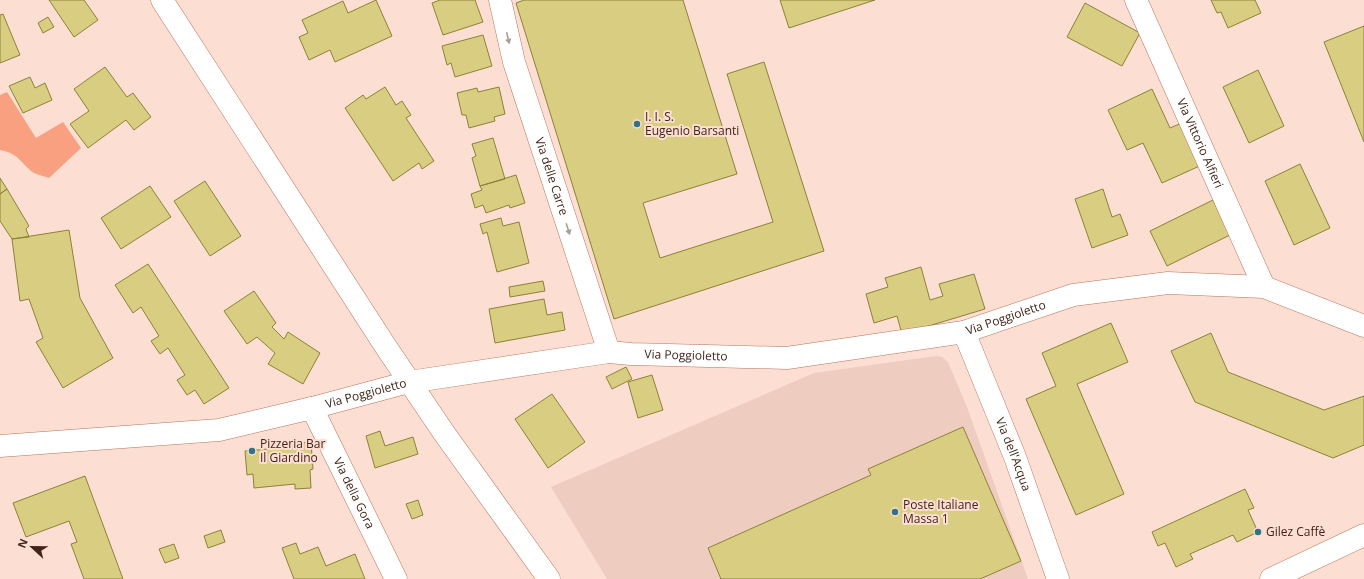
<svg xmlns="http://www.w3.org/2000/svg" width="1364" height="579" viewBox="0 0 1364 579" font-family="'Open Sans',sans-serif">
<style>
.built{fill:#eeccbf}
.green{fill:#f8a07f}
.building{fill:#d8cd81;stroke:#8d8237}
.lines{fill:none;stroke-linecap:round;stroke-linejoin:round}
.street-casing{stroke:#bb745b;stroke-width:23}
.secondary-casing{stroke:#bb745b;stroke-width:23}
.street{stroke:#fff;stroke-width:22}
.secondary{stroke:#fff;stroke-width:22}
.oneway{fill:#aa9c98}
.poi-dot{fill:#317286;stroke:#fdded2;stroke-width:1.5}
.labels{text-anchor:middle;stroke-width:4;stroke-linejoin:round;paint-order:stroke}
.poi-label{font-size:12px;fill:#41241a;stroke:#fdded2;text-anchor:start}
.street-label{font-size:12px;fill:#41241a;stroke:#fdded2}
</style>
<rect width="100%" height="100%" fill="#fdded2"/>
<path class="built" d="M936,356L942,357L948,362L967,407L1028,579H607L551,487L814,373Z"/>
<path class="green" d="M7,92L36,138L63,122L81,148L49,178C44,176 38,175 34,173C20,163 19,153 0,150V95Z"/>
<path class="building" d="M49,0H84L98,20L74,37Z
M376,0L392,36L335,62L330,50L309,60L299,37L308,33L302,20L343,1L348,13Z
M440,0H475L483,22L443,35L432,3Z
M524,0H683L737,174L643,203L660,258L773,222L727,74L764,62L824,251L614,319L516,3Z
M780,0H875L789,28Z
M1211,0H1255L1261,13L1228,28L1221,12L1217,13Z
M1085,3L1140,33L1122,66L1067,37Z
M3,14L20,55L0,63V15Z
M48,17L54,27L43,33L38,23Z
M1364,26V142L1324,42Z
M483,35L492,66L455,77L451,63L447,65L442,46Z
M105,67L127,97L133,93L151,117L134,130L126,120L88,148L70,124L89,111L74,89Z
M1258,70L1284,126L1249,143L1223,87Z
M30,77L35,88L45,83L52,100L23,113L9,86Z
M385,87L396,105L402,101L411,115L406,118L434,161L422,169L419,163L393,181L345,108L363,95L366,99Z
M499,87L505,114L494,117L495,121L469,128L466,115H462L457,93L477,88L478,92Z
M1152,89L1170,128L1184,122L1204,164L1162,183L1143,143L1127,150L1108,110Z
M493,138L505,179L480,186L472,158L476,156L472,144Z
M1300,164L1330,228L1294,245L1265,181Z
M516,175L525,203L510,208L509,205L486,213L483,205L475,208L471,194L482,190L480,186Z
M0,178L7,189L0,194Z
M205,181L241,236L210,256L174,201Z
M150,186L171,217L121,249L101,218Z
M7,189L29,226L26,229L29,237L12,239L0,221V194Z
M1103,189L1112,217L1120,214L1128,235L1092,248L1075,199Z
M1213,200L1230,235L1167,266L1150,231Z
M501,218L503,226L519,222L529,263L497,272L487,232L483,234L480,224Z
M69,230L80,298L113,358L63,388L36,342L43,338L29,299L20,301L12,239Z
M148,264L229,388L204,404L195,390L187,395L177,380L185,375L168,348L160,354L151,341L159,336L141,307L133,313L115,285Z
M921,267L930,300L943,296L939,284L974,274L985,309L902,334L897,316L874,323L866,294L888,287L885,278Z
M543,281L545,291L510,297L509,287Z
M254,291L276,323L272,327L284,339L288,332L320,353L303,384L268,364L275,353L257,337L247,344L224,311Z
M544,299L547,315L562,312L565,330L495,343L489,309Z
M1111,323L1128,362L1077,384L1124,494L1076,515L1026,399L1056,386L1042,353Z
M1211,333L1228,372L1324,410L1364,396V445L1333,458L1195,402L1171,351Z
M626,367L632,379L612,389L606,377Z
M652,375L663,410L638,418L628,382Z
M552,394L585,442L548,468L515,419Z
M963,427L1021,561L980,579H721L708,548L871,475L868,469Z
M380,431L385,446L413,437L418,454L375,468L366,436Z
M311,442L313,469L310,470L311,488L295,489V484L254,488L253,474L247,475L245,451L291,447V444Z
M85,476L123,579H84L71,544L77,542L69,521L26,537L13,503Z
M1245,489L1254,508L1248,510L1258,532L1237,542L1233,535L1190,554L1193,559L1176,567L1165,543L1158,546L1152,532Z
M418,500L423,515L412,519L406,504Z
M221,530L225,542L208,548L204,536Z
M296,543L300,554L318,547L326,566L355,554L365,579H294L282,548Z
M174,544L179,558L165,563L159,549Z"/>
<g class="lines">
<g class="street-casing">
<g id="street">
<path id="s1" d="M500,0L514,62L609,352"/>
<path id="s2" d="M1136,0L1264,287"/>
<path id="s3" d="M964,332L1015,457L1058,579"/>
<path id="s4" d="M312,408L396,579"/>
<path id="s5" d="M0,446L219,430L312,408L409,382L609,352L631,354L787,358L964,332L1073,295L1168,283L1264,287L1364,326"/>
</g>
</g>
<g class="secondary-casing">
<path id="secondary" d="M162,0L384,344L444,433L549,579
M1271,579L1364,535"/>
</g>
<use href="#street" class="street"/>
<use href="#secondary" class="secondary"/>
</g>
<defs><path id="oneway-solid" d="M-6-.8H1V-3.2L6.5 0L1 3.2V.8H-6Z"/></defs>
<g class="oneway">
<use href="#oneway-solid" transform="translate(508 38) rotate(77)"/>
<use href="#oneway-solid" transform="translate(568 229) rotate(72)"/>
</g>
<g class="poi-dot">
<circle cx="637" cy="124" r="4"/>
<circle cx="252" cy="451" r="4"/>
<circle cx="895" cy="512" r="4"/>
<circle cx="1258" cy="532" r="4"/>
</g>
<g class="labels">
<g class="poi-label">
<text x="645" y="121">I. I. S.<tspan x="645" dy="14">Eugenio Barsanti</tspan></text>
<text x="260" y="448">Pizzeria Bar<tspan x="260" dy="14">Il Giardino</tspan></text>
<text x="903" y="509">Poste Italiane<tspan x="903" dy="14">Massa 1</tspan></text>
<text x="1266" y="536">Gilez Caffè</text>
</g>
<g class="street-label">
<text dy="4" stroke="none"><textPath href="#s2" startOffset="157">Via Vittorio Alfieri</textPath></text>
<text dy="4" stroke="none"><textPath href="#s1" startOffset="184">Via delle Carre</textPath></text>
<text dy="4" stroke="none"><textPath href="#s5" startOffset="1019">Via Poggioletto</textPath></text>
<text dy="4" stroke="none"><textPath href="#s5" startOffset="695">Via Poggioletto</textPath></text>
<text dy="4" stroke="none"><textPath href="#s5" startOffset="371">Via Poggioletto</textPath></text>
<text dy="4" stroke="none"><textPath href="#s3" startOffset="132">Via dell'Acqua</textPath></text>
<text dy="4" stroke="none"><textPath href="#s4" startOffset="95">Via della Gora</textPath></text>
</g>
</g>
<g transform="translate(32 547) rotate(292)" stroke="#fdded2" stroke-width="3" paint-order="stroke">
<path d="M0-3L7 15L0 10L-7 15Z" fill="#41241a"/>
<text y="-6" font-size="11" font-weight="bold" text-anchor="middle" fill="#41241a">N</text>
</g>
</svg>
